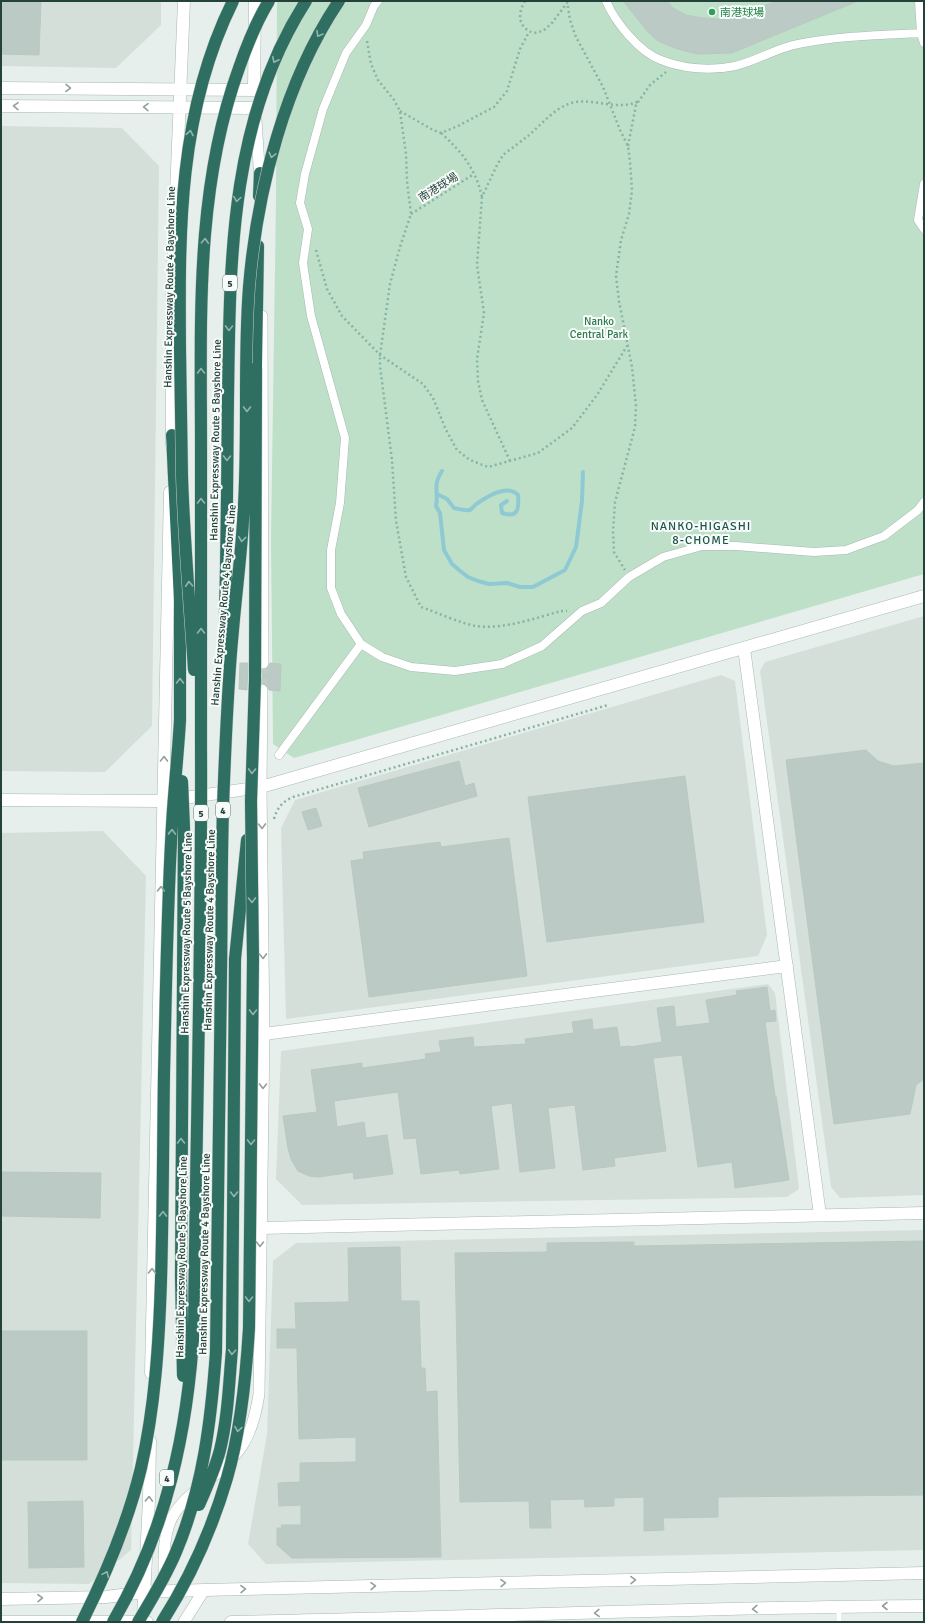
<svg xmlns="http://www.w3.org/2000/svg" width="925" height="1623" viewBox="0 0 925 1623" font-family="Signika,'Noto Sans JP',sans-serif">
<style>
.built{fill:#d4dfda}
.green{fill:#bfe0c8}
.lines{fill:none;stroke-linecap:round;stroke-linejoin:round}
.stream{stroke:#8ec9d4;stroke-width:4}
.building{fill:#bbcac4;stroke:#b8c9c2}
.minor-tunnel{stroke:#bfccc8;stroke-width:11;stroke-dasharray:11 5.5;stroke-linecap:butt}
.service-casing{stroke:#a8b8b2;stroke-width:6}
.pedestrian-casing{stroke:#a8b8b2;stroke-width:9}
.minor-casing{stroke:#a8b8b2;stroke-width:12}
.tertiary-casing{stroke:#a8b8b2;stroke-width:13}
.motorway-casing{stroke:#c2cac8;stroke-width:13}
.path{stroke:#86b3a5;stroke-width:2.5;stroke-dasharray:2 3;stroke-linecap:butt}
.service{stroke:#fff;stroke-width:5.5}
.pedestrian{stroke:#fff;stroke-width:8}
.minor{stroke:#fff;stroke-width:11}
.tertiary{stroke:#fff;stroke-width:12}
.motorway{stroke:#2f6f62;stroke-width:12}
.motorway-bridge-casing{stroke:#c2cac8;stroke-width:13;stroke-linecap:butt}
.motorway-bridge{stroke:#2f6f62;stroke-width:12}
.oneway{stroke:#93b5ae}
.oneway2{stroke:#92a09c}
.leisure-dot{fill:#2e9e5b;stroke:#f7fbf9;stroke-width:1.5}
.labels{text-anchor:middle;stroke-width:4;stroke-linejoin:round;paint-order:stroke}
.shield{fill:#f7fbf9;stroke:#637a73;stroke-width:1}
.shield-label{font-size:10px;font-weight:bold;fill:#24423a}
.leisure-label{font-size:11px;fill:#27864d;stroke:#f7fbf9;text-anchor:start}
.street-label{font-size:11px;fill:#24423a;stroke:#f7fbf9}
.park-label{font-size:11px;fill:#2d7a4b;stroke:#f7fbf9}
.neighbourhood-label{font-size:12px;letter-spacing:1px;fill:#1f5548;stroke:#f7fbf9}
</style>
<rect width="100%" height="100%" fill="#e6efeb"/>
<path class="built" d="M1,1H161V25L116,68L1,66Z
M1,126L122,128L159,166L152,726L105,772L1,771Z
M924,616V1195L840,1198L831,1187L760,671L765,662Z
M721,675L735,681L767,935L758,956L286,1019L281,828L295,800Z
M103,831L146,876L131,1550L89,1584L1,1583V833Z
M768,984L775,993L799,1189L787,1197L302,1205L276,1179L281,1051Z
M924,1230V1550L266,1564L248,1544L267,1434L273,1261L296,1243Z"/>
<path class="green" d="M277,1H924V574L294,758L273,744L271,539L276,199Z"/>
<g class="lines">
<path class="stream" d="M442,471C432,487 439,490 436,506L440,513L444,550L452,564L459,570L468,577L478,581L489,584L507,583L520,587H533L565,570L576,547L582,501L583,472
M437,494L447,499L454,508C459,509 466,511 470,510C471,509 475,506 475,505C486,497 507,483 518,495C519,507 519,519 502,513L501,505L507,501"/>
</g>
<path class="building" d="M1,1H41L39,55L1,54Z
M623,1H667L673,8L686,15L702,18L723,19L778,1H858L732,53L697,54L677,49L658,41L648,32Z
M240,663H248L247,690L239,689Z
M270,663L281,664L280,691L269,690L268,686L262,683L263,670L267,669Z
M866,750L878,761L894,766L924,763V1079L916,1085L910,1114L834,1124L786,760Z
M459,761L465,786L474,783L477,796L369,827L358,788Z
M685,776L704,922L547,942L528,797Z
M316,808L322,826L308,830L302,812Z
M509,838L527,976L369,997L351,861L364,859L363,852L440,842L441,847Z
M767,987L770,1011L775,1010L776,1021L765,1022L775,1096H776L789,1180L735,1188L732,1162L698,1167L682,1055L653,1058L666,1151L614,1158L615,1166L583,1170L575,1105L548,1108L555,1168L520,1172L512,1103L491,1106L499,1169L460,1174L459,1170L421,1174L416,1138L404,1139L398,1092L334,1101L337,1127L364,1122L366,1138L387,1135L393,1174L354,1179L353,1172L319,1177L309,1176L298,1171L291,1159L288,1148L283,1116L317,1112L311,1070L362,1063V1068L426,1059L425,1054L441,1052L439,1041L473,1037L474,1047L526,1044L525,1039L574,1033L572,1022L592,1019L593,1030L617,1027L620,1047L630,1046V1047L662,1042L657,1008L674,1006L676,1027L710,1023L706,1000L737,995L736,991Z
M1,1172L101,1173L100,1218L1,1216Z
M924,1241V1495L718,1497V1517L663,1518L664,1530L644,1531V1497L614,1498V1506L585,1507L584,1499L550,1500L551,1528H530L529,1501L460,1502L455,1253L547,1252V1243L634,1242V1246Z
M400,1247L401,1301H419L421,1368H425L426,1392L437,1391L441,1557L292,1558L277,1545V1528H282L281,1525H301V1505L279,1506L278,1483L300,1482V1463L356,1462V1437L299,1439L297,1348H277V1329H296L295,1303L349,1302L348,1248Z
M1,1331H87V1460H1Z
M83,1501L84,1567L29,1568L28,1502Z"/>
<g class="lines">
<path class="minor-tunnel" d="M262,690L263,663"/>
<g class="service-casing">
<path id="service" d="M839,1606V1622"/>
</g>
<g class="pedestrian-casing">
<path id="pedestrian" d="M378,1L374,6L366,25L346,53L323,109L305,174L300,203L308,229L303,263L311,316L345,438L340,503L331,550V588L341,614L361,644L382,657L411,667L455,671L502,664L542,646L582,611L601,603L629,577L663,557L702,546H736L814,552L846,550L884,536L918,510L924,502
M606,1C615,22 639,52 661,60C683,69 712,71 735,66C757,61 776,48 798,44C839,36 880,35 921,33
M919,1L921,33L924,43
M924,184L918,220L924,229
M279,755L361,644"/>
</g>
<g class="minor-casing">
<path id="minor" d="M256,120L260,181
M262,316L263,663
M164,1579C164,1560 163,1539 170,1522C177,1505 191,1495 204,1484C240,1455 252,1440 259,1394L264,1034L261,787L262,690
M184,1622L204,1590"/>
</g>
<g class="tertiary-casing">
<path id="tertiary" d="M1,88L254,90L255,1
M1,106L255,108
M172,445V289L184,1
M744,648L820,1215
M1,800L163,801L261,787L924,596
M264,1034L787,966
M261,1228L924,1213
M151,1373L170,492
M1,1599L106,1597L145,1592L204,1590L924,1573
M143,1617L149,1500L150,1441
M1,1622H147
M231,1622C462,1618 693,1607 924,1606"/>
</g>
<g class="motorway-casing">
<path id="motorway" d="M259,196L260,173
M256,368L258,246
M172,435L180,601V720
M235,959L247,840"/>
</g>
<path class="path" d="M525,1C517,14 518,28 534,33L543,31L552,23L567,3
M567,1L570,20L576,37L603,87L620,130L628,146L630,162L632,190L629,214L621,240L616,276L619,301L632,367L636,406L635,427L615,502L613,531L614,552L625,570
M367,41L371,64L378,80L394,100L400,111L406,154L407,181L411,214L400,247L390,284L380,355V366L392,460L396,521L406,577L421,607C436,612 462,624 476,626C502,630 536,618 561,611H567
M400,111L433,130L441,133L458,126L494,107L507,91L520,49L529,32
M441,133C461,151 476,169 482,197
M628,146L636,105L650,85L666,72
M411,214L474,174
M316,250L327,289L342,316L380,355L423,384L433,398L446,430L457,450L470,460L488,467L538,453L572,428L597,395L627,346
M510,461L482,400L478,381L477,359L484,313L477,265L482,197L497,165L503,155C511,149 520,142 528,136C542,124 556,106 575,102C597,99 619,111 639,101
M274,819C277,808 283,801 293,797L608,705"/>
<use href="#service" class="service"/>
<use href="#pedestrian" class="pedestrian"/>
<use href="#minor" class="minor"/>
<use href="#tertiary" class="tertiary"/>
<use href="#motorway" class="motorway"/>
<g class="motorway-bridge-casing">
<path id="motorway-bridge" d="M224,646C227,563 227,481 228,398C230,261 229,121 306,1
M194,670C190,605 184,541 182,476C181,434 181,392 180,350C179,230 178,112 233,1
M182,781L184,828L181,1276L183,1376
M199,1505C207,1487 215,1469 220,1450C228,1417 229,1383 232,1349L235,959
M82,1622C107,1572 128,1522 141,1468C155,1407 159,1343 161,1280C163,1212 163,1143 164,1074C166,991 167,908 172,825C174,790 178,755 180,720
M113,1622C167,1529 188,1431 194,1325C196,1132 202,940 201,748C201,647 201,547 201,446C201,319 195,189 239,68C247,45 256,22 269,1
M138,1622C152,1599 166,1576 176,1552C203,1488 211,1421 216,1352C218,1226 219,1100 221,974C222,910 221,845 224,781C226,731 228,680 233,630C236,594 241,557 243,521C249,443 243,364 249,287C257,190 285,81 339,1
M162,1622C190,1578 212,1529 227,1478C241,1430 246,1378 249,1328L253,959L251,801L255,680L256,368"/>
</g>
<use href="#motorway-bridge" class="motorway-bridge"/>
</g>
<defs><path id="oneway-chevron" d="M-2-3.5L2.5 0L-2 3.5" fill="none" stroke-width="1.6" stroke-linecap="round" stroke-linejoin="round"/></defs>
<g class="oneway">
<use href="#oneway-chevron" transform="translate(319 34) rotate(120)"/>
<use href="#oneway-chevron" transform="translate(275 60) rotate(116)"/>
<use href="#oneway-chevron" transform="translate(190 133) rotate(-80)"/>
<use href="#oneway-chevron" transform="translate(272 155) rotate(104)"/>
<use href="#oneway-chevron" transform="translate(237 199) rotate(98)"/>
<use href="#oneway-chevron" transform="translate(205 241) rotate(-87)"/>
<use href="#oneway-chevron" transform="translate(229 328) rotate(91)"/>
<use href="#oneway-chevron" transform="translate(201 371) rotate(-90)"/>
<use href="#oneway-chevron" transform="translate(247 409) rotate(91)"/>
<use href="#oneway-chevron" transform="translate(227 458) rotate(91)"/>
<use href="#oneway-chevron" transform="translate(201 501) rotate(-90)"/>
<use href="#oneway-chevron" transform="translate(242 539) rotate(96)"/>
<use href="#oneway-chevron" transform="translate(189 584) rotate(-93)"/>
<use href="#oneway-chevron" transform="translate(201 631) rotate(-90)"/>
<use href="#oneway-chevron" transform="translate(180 681) rotate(-90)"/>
<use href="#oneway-chevron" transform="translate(252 771) rotate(92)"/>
<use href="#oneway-chevron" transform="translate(172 832) rotate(-88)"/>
<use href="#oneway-chevron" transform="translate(252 900) rotate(89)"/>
<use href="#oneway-chevron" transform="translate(253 1012) rotate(91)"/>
<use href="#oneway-chevron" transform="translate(181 1141) rotate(-90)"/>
<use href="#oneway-chevron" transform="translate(251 1142) rotate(91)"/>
<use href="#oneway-chevron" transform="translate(234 1194) rotate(90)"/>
<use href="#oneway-chevron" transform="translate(163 1214) rotate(-89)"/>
<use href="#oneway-chevron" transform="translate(249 1299) rotate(91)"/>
<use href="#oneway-chevron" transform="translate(232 1352) rotate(93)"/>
<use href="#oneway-chevron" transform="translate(238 1429) rotate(99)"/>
<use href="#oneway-chevron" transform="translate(106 1574) rotate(-66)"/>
</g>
<g class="oneway2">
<use href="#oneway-chevron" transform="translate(68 88) rotate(1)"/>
<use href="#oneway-chevron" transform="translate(16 106) rotate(-179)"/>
<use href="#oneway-chevron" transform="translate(146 107) rotate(-179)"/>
<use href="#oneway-chevron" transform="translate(164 759) rotate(-89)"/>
<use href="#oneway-chevron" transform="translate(262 826) rotate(89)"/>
<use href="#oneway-chevron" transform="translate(161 889) rotate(-89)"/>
<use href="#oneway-chevron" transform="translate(263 956) rotate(89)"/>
<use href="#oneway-chevron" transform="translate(263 1086) rotate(91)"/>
<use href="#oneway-chevron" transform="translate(260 1244) rotate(91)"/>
<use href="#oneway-chevron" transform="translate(152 1271) rotate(-89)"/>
<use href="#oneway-chevron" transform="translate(149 1499) rotate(-88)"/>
<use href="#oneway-chevron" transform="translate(633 1580) rotate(-1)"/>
<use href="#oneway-chevron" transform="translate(503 1583) rotate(-1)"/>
<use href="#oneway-chevron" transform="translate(373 1586) rotate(-1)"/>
<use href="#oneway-chevron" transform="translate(243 1589) rotate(-1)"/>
<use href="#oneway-chevron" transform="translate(40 1598) rotate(-1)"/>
<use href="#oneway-chevron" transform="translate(885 1606) rotate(180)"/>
<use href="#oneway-chevron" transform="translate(755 1609) rotate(178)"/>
<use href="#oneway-chevron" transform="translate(597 1613) rotate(178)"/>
</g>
<circle class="leisure-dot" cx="712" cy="12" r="4"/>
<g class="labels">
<g class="shield">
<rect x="223" y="275" width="14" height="16" rx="3"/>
<rect x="216" y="802" width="14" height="16" rx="3"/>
<rect x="194" y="805" width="14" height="16" rx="3"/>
<rect x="160" y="1470" width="14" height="16" rx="3"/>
</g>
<g class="shield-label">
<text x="230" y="287">5</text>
<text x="223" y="814">4</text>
<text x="201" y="817">5</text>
<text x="167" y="1482">4</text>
</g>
<g class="leisure-label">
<text x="720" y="16">南港球場</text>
</g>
<g class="street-label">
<text transform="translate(438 187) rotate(-32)" y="4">南港球場</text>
<text transform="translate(169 287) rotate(-89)" y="4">Hanshin Expressway Route 4 Bayshore Line</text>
<text transform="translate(215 440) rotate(-89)" y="4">Hanshin Expressway Route 5 Bayshore Line</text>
<text transform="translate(223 605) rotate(-85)" y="4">Hanshin Expressway Route 4 Bayshore Line</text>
<text transform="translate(209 930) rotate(-89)" y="4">Hanshin Expressway Route 4 Bayshore Line</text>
<text transform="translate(186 933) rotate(-89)" y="4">Hanshin Expressway Route 5 Bayshore Line</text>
<text transform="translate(204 1254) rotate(-89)" y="4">Hanshin Expressway Route 4 Bayshore Line</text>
<text transform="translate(181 1257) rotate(-89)" y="4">Hanshin Expressway Route 5 Bayshore Line</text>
</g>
<g class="park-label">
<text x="599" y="325">Nanko<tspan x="599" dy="13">Central Park</tspan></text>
</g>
<g class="neighbourhood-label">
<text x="701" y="530">NANKO-HIGASHI<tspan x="701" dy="14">8-CHOME</tspan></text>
</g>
</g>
<rect width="925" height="1623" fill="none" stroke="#24423a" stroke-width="4"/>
</svg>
